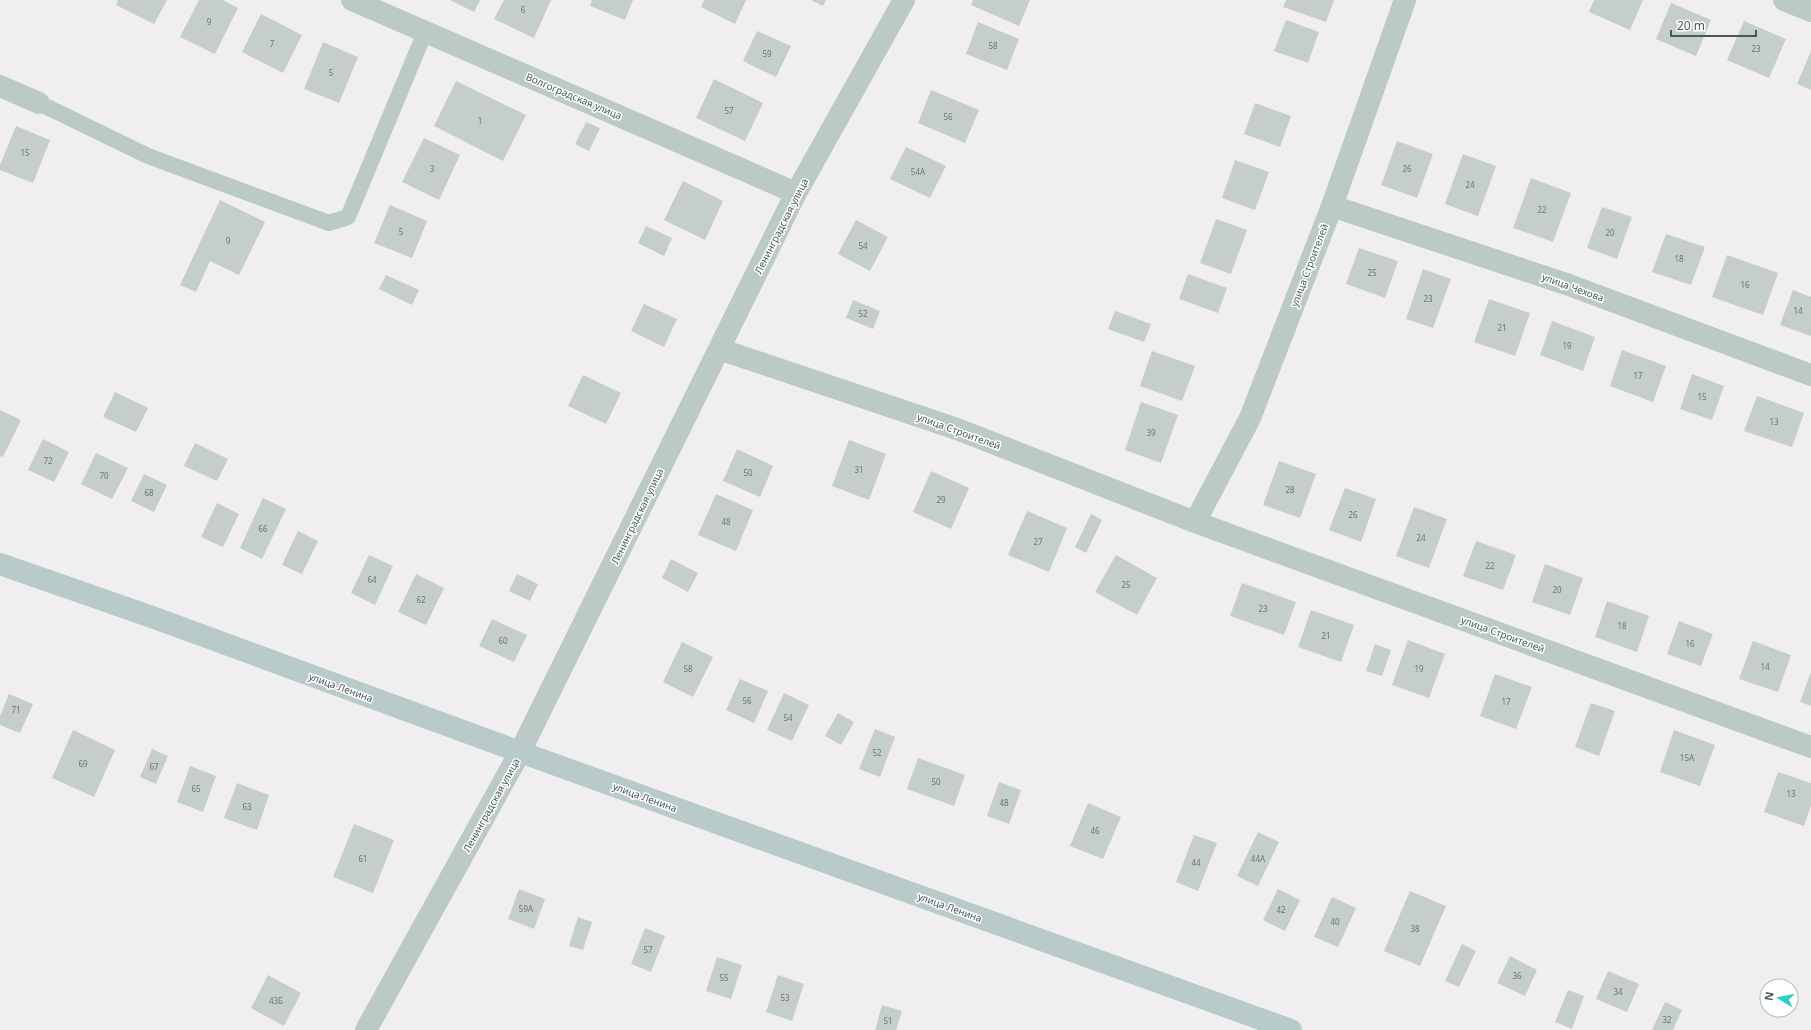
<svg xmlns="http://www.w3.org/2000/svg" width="1811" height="1030" viewBox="0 0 1811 1030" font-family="'Noto Sans',sans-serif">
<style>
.building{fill:#c5cdcd}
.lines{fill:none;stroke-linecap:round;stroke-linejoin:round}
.lane{stroke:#bbcac7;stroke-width:16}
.street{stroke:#bbcac7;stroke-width:22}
.secondary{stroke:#b8cbca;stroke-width:22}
.labels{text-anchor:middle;stroke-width:3;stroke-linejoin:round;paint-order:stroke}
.number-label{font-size:8px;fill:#677774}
.street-label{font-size:10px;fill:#485a57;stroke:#fff}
</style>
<rect width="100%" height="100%" fill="#f1eef0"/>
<path class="building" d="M118,0H167L154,24L116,5Z
M199,0H223L238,8L215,54L180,37Z
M450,0H480L474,12Z
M504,0H551L534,38L494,19Z
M592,0H633L625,20L590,6Z
M704,0H746L735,24L701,7Z
M811,0H826L823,6Z
M973,0H1030L1019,26L971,5Z
M1286,0H1334L1326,22L1283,7Z
M1594,0H1643L1630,30L1589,12Z
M1671,3L1711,20L1696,56L1656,39Z
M261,14L302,35L283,73L242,52Z
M1286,20L1319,32L1308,63L1274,51Z
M1744,21L1786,39L1769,78L1727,60Z
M978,22L1019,39L1007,70L966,54Z
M757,31L791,46L776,77L743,61Z
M323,42L358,57L339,103L304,89Z
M1811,51V90L1797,84Z
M714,79L763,103L745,141L696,118Z
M456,81L526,115L503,161L434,126Z
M931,90L979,110L965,143L918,123Z
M1255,103L1291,116L1280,147L1244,134Z
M586,122L600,128L589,151L575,144Z
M16,126L50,140L33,183L0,170V165Z
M424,138L460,155L439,200L402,182Z
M1397,141L1433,154L1417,198L1381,185Z
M906,147L946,166L930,198L890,179Z
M1463,154L1496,166L1478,216L1445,204Z
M1235,160L1269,172L1255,210L1222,198Z
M1531,178L1571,193L1553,242L1513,228Z
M683,181L723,201L705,240L664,220Z
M220,200L265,222L239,275L210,261L196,292L180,285Z
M390,205L427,221L412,258L374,243Z
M1602,207L1632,217L1617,259L1587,248Z
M1216,219L1247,230L1231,274L1200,263Z
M856,220L888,237L870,271L838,254Z
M646,226L672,238L664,256L638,243Z
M1666,234L1705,247L1691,285L1652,272Z
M1359,248L1398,261L1385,298L1346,284Z
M1727,255L1778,273L1763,315L1712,297Z
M1423,269L1451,279L1433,328L1406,319Z
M1188,274L1227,288L1218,313L1179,299Z
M386,275L419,290L412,305L379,289Z
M1793,290L1811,297V336L1780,325Z
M1489,299L1530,313L1515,356L1474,342Z
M853,300L880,311L873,329L846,318Z
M644,304L677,319L664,347L631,331Z
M1115,311L1151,324L1144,342L1108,329Z
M1552,321L1595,337L1583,371L1540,355Z
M1622,350L1666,366L1653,402L1610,386Z
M1152,351L1195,366L1182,401L1140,386Z
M1692,374L1724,386L1712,420L1680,409Z
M583,375L621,393L606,424L568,406Z
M115,392L148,408L136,432L103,417Z
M1757,396L1804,413L1792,447L1744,431Z
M1141,402L1178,415L1161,463L1125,450Z
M0,410L21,420L3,457L0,456Z
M43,439L69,452L54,482L28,470Z
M849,440L886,454L869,500L832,486Z
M195,443L228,459L217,481L184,466Z
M737,449L773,466L760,497L723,481Z
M96,453L128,468L112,499L81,484Z
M1279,461L1316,474L1300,518L1263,505Z
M931,471L969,488L951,529L913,512Z
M144,474L167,485L154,512L131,501Z
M1345,488L1376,499L1361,542L1329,530Z
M716,494L753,510L736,551L698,535Z
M263,498L286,509L262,559L240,548Z
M217,503L239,514L223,547L201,537Z
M1414,507L1447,519L1429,568L1396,556Z
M1027,511L1067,528L1049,572L1008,555Z
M1091,514L1102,520L1086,553L1075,547Z
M298,531L318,541L302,574L282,565Z
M1476,541L1516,555L1503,590L1463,576Z
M369,555L393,566L375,605L351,593Z
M1116,555L1157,578L1137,615L1095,592Z
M671,559L698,573L688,592L662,578Z
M1545,564L1583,578L1570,615L1532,602Z
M416,574L444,588L426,625L398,612Z
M517,574L538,584L530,601L509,591Z
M1242,583L1296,602L1284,635L1230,616Z
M1607,601L1649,616L1637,652L1595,637Z
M1311,610L1354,625L1341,662L1298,647Z
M492,619L527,635L514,662L479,646Z
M1679,621L1713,634L1701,666L1667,654Z
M1408,640L1445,654L1429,698L1392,685Z
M1753,641L1791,655L1778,692L1739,679Z
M682,642L713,657L693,697L663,682Z
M1375,644L1391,650L1382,676L1366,671Z
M1811,672V706L1800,702Z
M1495,674L1532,687L1516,729L1480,716Z
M740,679L768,691L754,723L726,710Z
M784,693L809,705L792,741L767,730Z
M9,694L33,704L20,733L0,725V716Z
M1591,703L1615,711L1599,756L1575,747Z
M838,713L854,722L841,745L825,736Z
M875,729L895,737L880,777L859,769Z
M73,730L115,750L94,797L52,778Z
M1674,730L1715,745L1700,786L1660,772Z
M152,749L168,756L156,784L140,777Z
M918,758L965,775L954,806L907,789Z
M190,766L216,776L203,812L177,802Z
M1778,772L1811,783V805L1804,826L1764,812Z
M999,782L1021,790L1009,824L987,816Z
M237,783L269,795L257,830L224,818Z
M1088,803L1121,817L1103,859L1070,846Z
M354,824L394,840L373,893L333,877Z
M1258,832L1279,842L1258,886L1237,876Z
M1194,835L1217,843L1198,891L1176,882Z
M519,889L545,899L534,929L508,919Z
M1278,889L1300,900L1285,931L1263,920Z
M1410,891L1446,906L1420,966L1384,951Z
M1332,897L1356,908L1338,947L1314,937Z
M578,917L592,922L583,950L569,946Z
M645,928L665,936L651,972L631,964Z
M1462,944L1476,951L1459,987L1445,981Z
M1510,956L1537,970L1525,996L1497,983Z
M717,957L742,965L731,999L706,991Z
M1608,971L1639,984L1627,1012L1596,999Z
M268,975L301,993L284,1026L251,1008Z
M778,975L804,984L792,1021L766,1012Z
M1568,990L1584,996L1572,1029L1555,1022Z
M1665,1002L1682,1010L1673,1030H1652Z
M882,1005L902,1011L896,1030H875Z"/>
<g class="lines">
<path class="lane" d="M39,103L148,156L329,223L348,217L425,32"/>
<path class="street" d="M352,0L796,193
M1784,0L1811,11
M0,86L39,103
M1332,206L1569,285L1811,375
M719,349L957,429L1195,522L1811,747
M1195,522L1250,418L1332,206L1405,0
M366,1030L520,752L796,193L904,0"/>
<path class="secondary" d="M0,564L152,617L520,752L1291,1030"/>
</g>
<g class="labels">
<g class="number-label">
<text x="523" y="13">6</text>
<text x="209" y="25">9</text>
<text x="272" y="47">7</text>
<text x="993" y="49">58</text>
<text x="1756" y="52">23</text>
<text x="767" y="57">59</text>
<text x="331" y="76">5</text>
<text x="729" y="114">57</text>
<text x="948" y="120">56</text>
<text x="480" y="124">1</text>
<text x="25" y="156">15</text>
<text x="432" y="172">3</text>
<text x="1407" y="172">26</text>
<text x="918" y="175">54А</text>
<text x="1470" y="188">24</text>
<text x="1542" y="213">22</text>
<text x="401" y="235">5</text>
<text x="1610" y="236">20</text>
<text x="228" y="244">9</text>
<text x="863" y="249">54</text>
<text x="1679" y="262">18</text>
<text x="1372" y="276">25</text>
<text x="1745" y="288">16</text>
<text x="1428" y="302">23</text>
<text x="1798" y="314">14</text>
<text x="863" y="317">52</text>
<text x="1502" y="331">21</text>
<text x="1567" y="349">19</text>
<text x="1638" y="379">17</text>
<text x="1702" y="400">15</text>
<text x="1774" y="425">13</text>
<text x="1151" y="436">39</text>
<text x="48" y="464">72</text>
<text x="859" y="473">31</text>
<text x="748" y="476">50</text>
<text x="104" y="479">70</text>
<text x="1290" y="493">28</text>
<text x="149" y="496">68</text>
<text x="941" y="503">29</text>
<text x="1353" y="518">26</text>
<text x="726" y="525">48</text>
<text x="263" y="532">66</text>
<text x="1421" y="541">24</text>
<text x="1038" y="545">27</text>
<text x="1490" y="569">22</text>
<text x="372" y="583">64</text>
<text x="1126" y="588">25</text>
<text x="1557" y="593">20</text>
<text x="421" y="603">62</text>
<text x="1263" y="612">23</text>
<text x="1622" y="629">18</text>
<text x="1326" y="639">21</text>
<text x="503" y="644">60</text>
<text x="1690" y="647">16</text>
<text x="1765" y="670">14</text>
<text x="688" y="672">58</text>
<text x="1419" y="672">19</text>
<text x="747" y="704">56</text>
<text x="1506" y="705">17</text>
<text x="16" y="713">71</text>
<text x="788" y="721">54</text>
<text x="877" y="756">52</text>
<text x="1687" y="761">15А</text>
<text x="83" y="767">69</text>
<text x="154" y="770">67</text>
<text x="936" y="785">50</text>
<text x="196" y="792">65</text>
<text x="1791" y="797">13</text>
<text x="1004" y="806">48</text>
<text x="247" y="810">63</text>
<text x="1095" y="834">46</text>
<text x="363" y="862">61</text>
<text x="1258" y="862">44А</text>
<text x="1196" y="866">44</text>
<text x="526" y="912">59А</text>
<text x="1281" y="913">42</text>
<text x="1335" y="925">40</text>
<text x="1415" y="932">38</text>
<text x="648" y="953">57</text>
<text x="1517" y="979">36</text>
<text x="724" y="981">55</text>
<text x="1618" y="995">34</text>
<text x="785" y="1001">53</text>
<text x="276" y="1004">43Б</text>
<text x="1667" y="1023">32</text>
<text x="888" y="1024">51</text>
</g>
<g class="street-label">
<text transform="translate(574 96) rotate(23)" y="4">Волгоградская улица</text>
<text transform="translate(781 226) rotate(-63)" y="4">Ленинградская улица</text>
<text transform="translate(1309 265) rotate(-69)" y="4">улица Строителей</text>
<text transform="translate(1573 287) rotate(20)" y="4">улица Чехова</text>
<text transform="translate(959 431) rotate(20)" y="4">улица Строителей</text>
<text transform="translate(637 516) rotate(-64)" y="4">Ленинградская улица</text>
<text transform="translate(1503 634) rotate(20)" y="4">улица Строителей</text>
<text transform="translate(341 687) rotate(20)" y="4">улица Ленина</text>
<text transform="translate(645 797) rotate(20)" y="4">улица Ленина</text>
<text transform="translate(491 805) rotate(-61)" y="4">Ленинградская улица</text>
<text transform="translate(950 907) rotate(20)" y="4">улица Ленина</text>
</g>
</g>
<g transform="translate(1779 998) rotate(280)"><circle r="19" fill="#ffffff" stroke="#b6bdbc"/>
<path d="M0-3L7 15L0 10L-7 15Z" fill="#28d0c8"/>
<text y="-6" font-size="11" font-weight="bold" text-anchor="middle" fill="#485a57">N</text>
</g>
<path d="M1671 30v6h85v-6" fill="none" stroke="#485a57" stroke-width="2"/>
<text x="1677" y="30" font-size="12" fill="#485a57" stroke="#ffffff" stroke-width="3" paint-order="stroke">20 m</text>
</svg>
